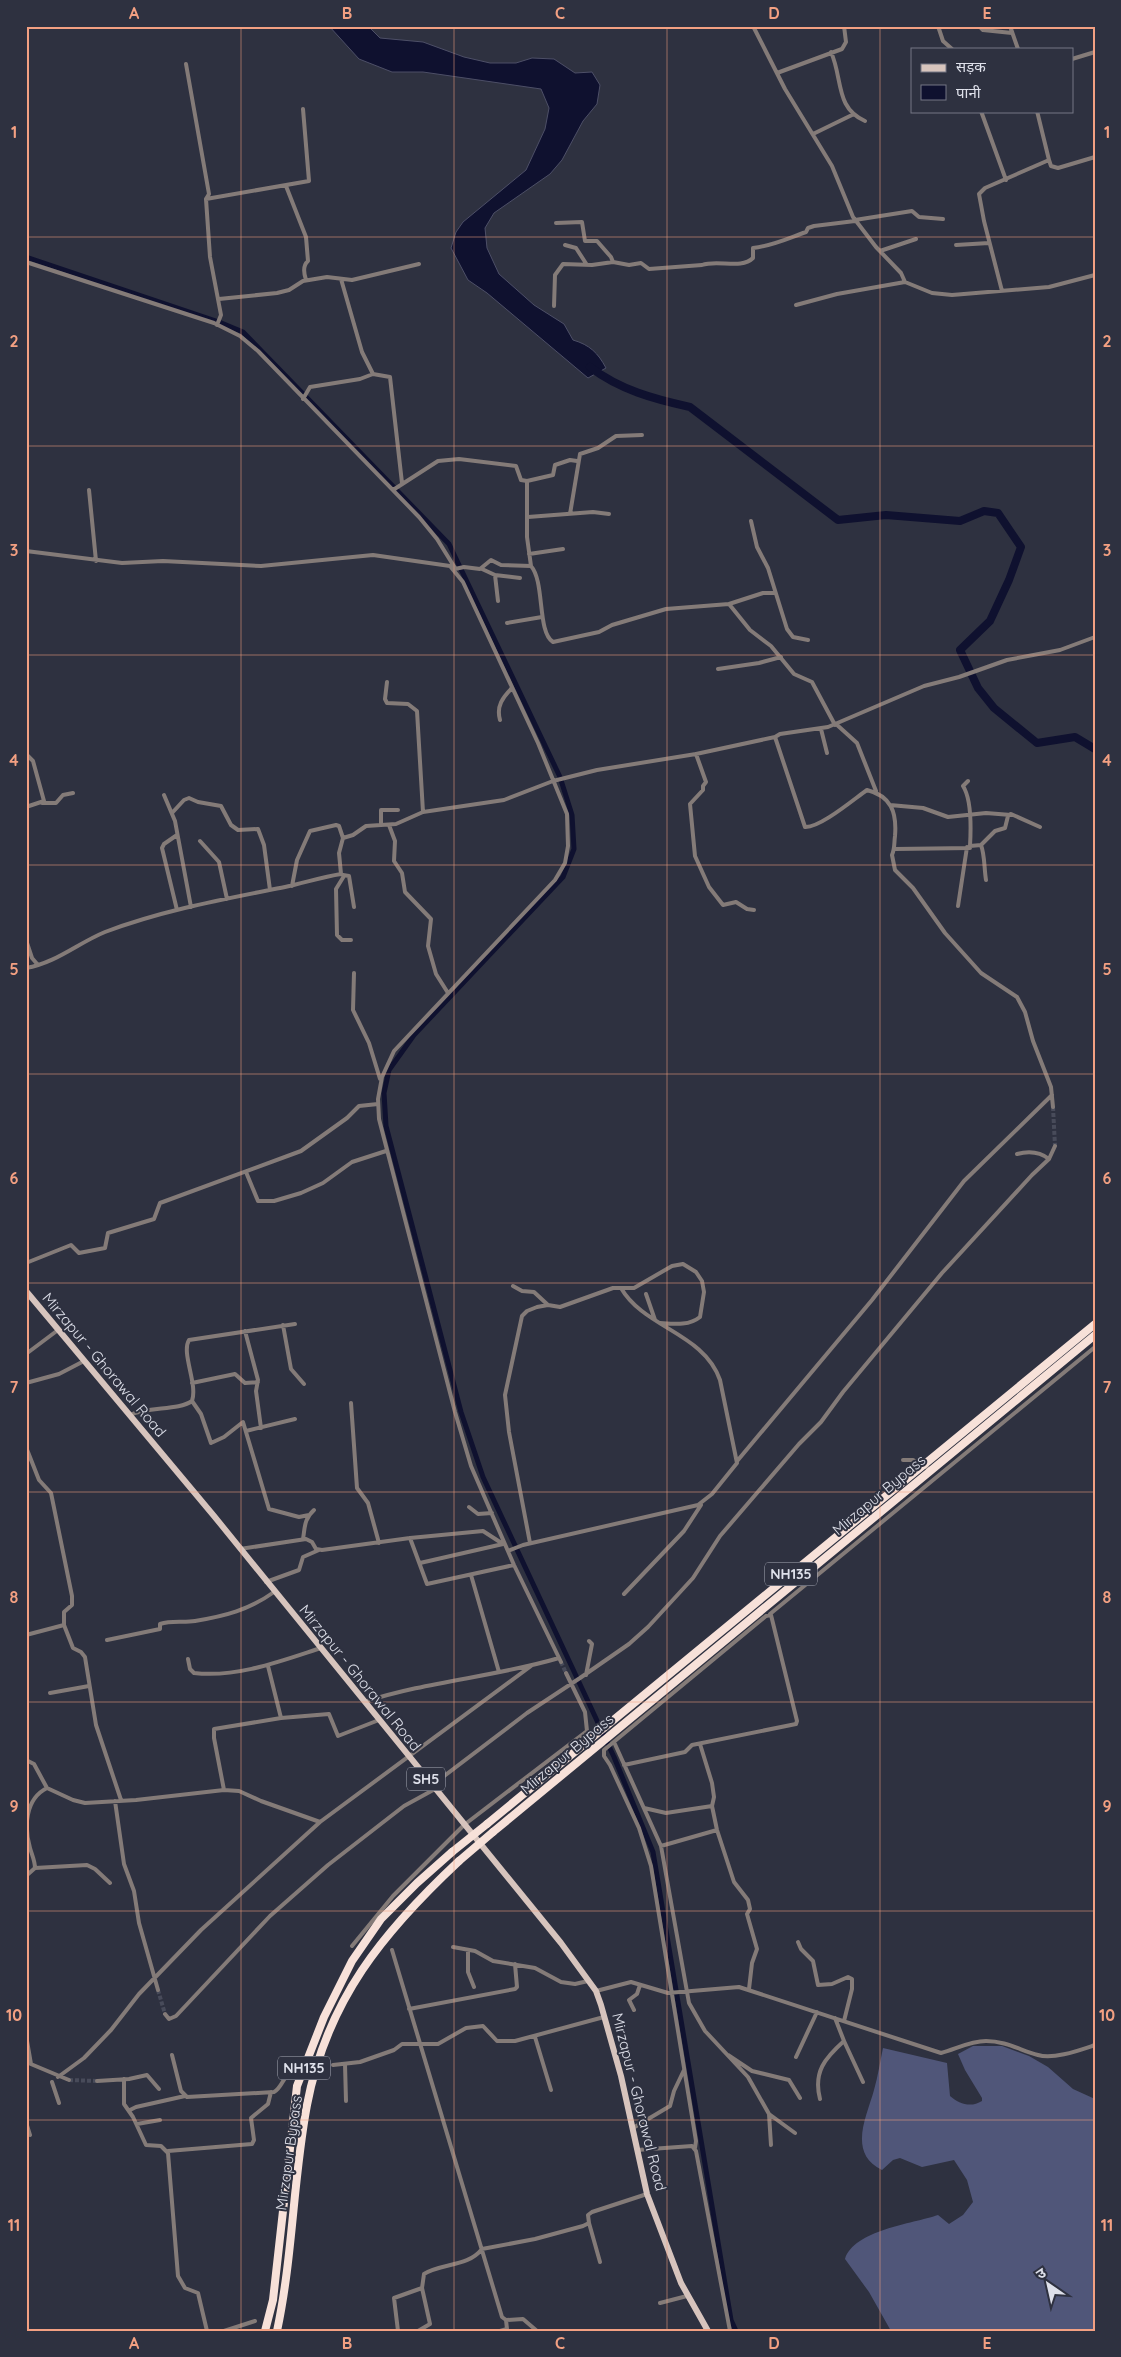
<svg xmlns="http://www.w3.org/2000/svg" width="1121" height="2357" viewBox="0 0 1121 2357" font-family="Quicksand,'Noto Sans Devanagari',sans-serif">
<style>
.forest{fill:#505679}
.water{fill:#0f112f;stroke:#4d4f67}
.lines{fill:none;stroke-linecap:round;stroke-linejoin:round}
.canal{stroke:#0f112f;stroke-width:5}
.river{stroke:#0f112f;stroke-width:8}
.street-tunnel{stroke:#484b5a;stroke-width:4;stroke-dasharray:4 2;stroke-linecap:butt}
.street{stroke:#847b78;stroke-width:4}
.primary{stroke:#d7c4bd;stroke-width:6}
.highway{stroke:#f7e1d9;stroke-width:8}
.highway-bridge{stroke:#f7e1d9;stroke-width:8}
.grid{fill:none;stroke:#f3a082;stroke-width:1;stroke-opacity:0.55}
.labels{text-anchor:middle;stroke-width:4;stroke-linejoin:round;paint-order:stroke}
.shield{fill:#2e3140;stroke:#a9acb7;stroke-width:1}
.shield-label{font-size:14px;font-weight:bold;fill:#dee0ea}
.street-label{font-size:15px;fill:#dee0ea;stroke:#2e3140}
.neatline{fill:none;stroke:#f3a082;stroke-width:2}
.grid-label{font-size:16px;text-anchor:middle;font-weight:bold;fill:#f3a082}
</style>
<rect width="100%" height="100%" fill="#2e3140"/>
<path class="forest" d="M973,2046H1002L1029,2056L1048,2067L1073,2089L1095,2099V2331H891L869,2292L845,2259C854,2230 912,2224 938,2215L949,2224L963,2215L973,2202L967,2180L954,2160L922,2167L900,2158L893,2160L882,2170C847,2153 867,2116 874,2090C878,2076 880,2062 883,2048L947,2063L950,2096C959,2104 971,2108 982,2101V2098L965,2070L958,2054Z"/>
<path class="water" d="M329,26H368L380,38L423,42L464,57L490,63H516L532,58L554,59L575,73L592,72L600,85L597,104L583,121L562,160L550,174L494,213L485,228L487,248L499,274L534,305L564,324L573,340C590,345 598,353 606,368L588,378L487,293L468,280L451,248L456,232L463,222L526,170L545,129L549,108L541,89L423,72H392L359,59Z"/>
<g class="lines">
<path class="canal" d="M26,257L219,322L243,332L449,544L560,777L572,815L574,849L563,877L414,1035L389,1070L384,1093L386,1126L461,1412L483,1477L614,1757L653,1852L731,2320L736,2331"/>
<path class="river" d="M590,367C620,390 654,399 690,407L838,520L886,515L960,521L984,511L998,513L1021,547L1009,580L990,621L960,650L978,688L994,708L1037,743L1075,737L1095,749"/>
<path class="street-tunnel" d="M1053,1107L1055,1146
M561,1662L566,1673
M158,1990L165,2014
M69,2080L97,2081"/>
<path class="street" d="M753,26L785,89L832,166L853,217L876,247L901,273L905,282L932,293L952,295L1049,287L1095,275
M938,26L943,41L952,49
M979,26L983,30L1012,33
M1010,26L1018,49
M831,52C843,79 835,108 865,121
M1072,59L1095,52
M186,64L209,194L206,199L210,257L221,315L217,325
M777,73L842,49L846,42L844,26
M981,111L1006,180
M813,134L852,115
M1049,160L1051,166L1058,168L1095,157
M286,186L306,237L308,261C302,266 304,274 306,280
M206,199L309,181L303,109
M855,220L912,211L919,217L943,219
M556,223L582,222L585,241H597L611,257L613,262
M565,245L576,248L587,265
M956,245L989,243
M880,251L916,239
M26,262L214,323L240,336L258,351L419,517L437,539L455,568
M341,279L362,352L373,374
M1002,291L984,221L979,194L985,188L1049,160L1037,111
M219,299L277,293L289,290L303,281L327,277L352,280L419,264
M796,305L837,294L905,282
M554,306L555,275L563,264L592,265L613,262L629,265L641,263L649,269L702,265C718,259 741,270 753,258V248C772,246 789,238 806,232L808,228L814,226L855,221
M303,399L310,387L360,379L373,374L390,377L402,483
M527,481L553,475L555,465L570,460L577,461
M89,490L96,561
M393,490L438,461L459,459L516,466L521,480L527,481V537L531,566L501,565L491,560L480,569L464,567L455,569
M570,514L580,454L598,448L616,436L642,435
M528,517L593,512L609,514
M751,521L757,547L768,568L787,629L793,637L808,640
M26,551L122,563L163,561L261,566L373,555L450,566L463,582L538,743L567,814L568,846L565,863L555,880L394,1051L382,1077L378,1099L379,1119L455,1412L471,1466L514,1565L561,1662
M529,554L563,549
M531,566C545,582 537,632 553,642L599,632L612,625L666,609L729,604L750,630L771,646L794,674L812,682L835,725
M482,569L495,575L520,578
M495,575L498,601
M729,604L763,593H775
M507,623L542,617
M718,669L759,663L781,657
M387,682L385,699L387,703L408,704L417,711L423,812
M500,720C496,706 503,697 512,688
M836,724L857,743L876,791
M821,729L827,753
M775,737L805,827C820,828 854,799 867,790C891,796 897,812 895,836C894,843 895,848 892,855L895,870L913,888L945,933L981,973L1017,997L1025,1012L1033,1041L1051,1087L1053,1107
M26,754L33,761L44,801L26,807
M696,754L706,782L703,786V790L690,804L695,856L709,887L723,905L736,902L747,909L754,910
M968,781L963,786C972,800 971,829 970,846
M164,795L175,821L191,907
M42,803H56L63,795L73,793
M890,805L923,808L948,817L986,813L1011,815
M172,813L184,800L189,798L198,802L221,806L231,825L238,830L258,829L264,845L270,890
M381,825V810H398
M389,825L395,841L394,861L402,873L405,892L431,919L428,946L436,974L448,993
M200,841L219,862L227,899
M981,845C985,856 984,868 986,880
M895,849L970,848V846L981,845L995,831L1005,828L1008,816L1011,814L1040,827
M343,875L349,876L354,907
M344,876L336,889L337,935L342,940H351
M292,886L297,860L310,831L336,825L339,826L343,838
M958,906L967,847
M177,910L162,848L164,844L177,835
M26,940L32,958L38,965
M26,968C56,963 78,943 105,932C163,910 225,899 285,887C304,883 322,877 341,874L339,853L343,838L353,835L366,826L396,824L423,812L504,800L553,781L597,770L696,754L775,737L780,734L828,727L924,686L959,677L1007,660L1060,650L1095,637
M354,973L353,1010L369,1043L380,1079
M1017,1154C1028,1151 1040,1152 1049,1159
M246,1172L258,1201H274L301,1193L323,1183L352,1162L386,1151
M26,1263L71,1245L79,1253L105,1248L108,1233L154,1219L160,1203L301,1151L347,1118L359,1106L378,1104
M513,1286L522,1291L534,1292L548,1305
M646,1294L655,1320
M283,1325L291,1369L304,1384
M245,1331L258,1380L256,1391L261,1428
M26,1354L58,1330
M26,1383L59,1374L84,1361
M192,1383L235,1374L245,1383L258,1382
M192,1401L201,1414L211,1443L224,1437L243,1422L269,1509L299,1517L309,1515
M351,1403L357,1488L368,1503L379,1543
M130,1415C149,1406 178,1411 192,1401C198,1384 181,1353 189,1340L295,1324
M246,1431L295,1419
M26,1447L39,1480L51,1493L72,1596V1605L64,1612V1625L73,1648L81,1652L85,1657L96,1725L121,1800
M738,1460L872,1300L964,1181L1052,1095
M903,1460H913L931,1470
M469,1507L478,1514L492,1513
M410,1538L427,1584L514,1565
M303,1539C305,1527 304,1519 314,1510
M530,1543L509,1432L505,1395L522,1316L527,1311L537,1307L548,1305L560,1307L613,1288H634L672,1266L683,1264L696,1272L702,1281L704,1292L700,1317C689,1326 674,1324 660,1323
M240,1549L306,1539L312,1542L316,1549L322,1550L410,1538L483,1531L503,1544
M508,1551L523,1545L698,1505L712,1494L737,1463L720,1380C704,1333 644,1328 621,1288
M420,1563L503,1544
M471,1575L499,1672
M266,1582L299,1570L303,1557L319,1550
M624,1594L684,1531L701,1505
M770,1614L1095,1347
M26,1635L64,1625
M107,1640L160,1629V1624C172,1620 183,1623 195,1621C225,1616 249,1610 274,1592
M188,1659L190,1669L194,1673C237,1678 281,1661 321,1648
M268,1666L281,1718L329,1714L338,1736L379,1720
M586,1675L592,1644L589,1641
M50,1693L89,1686
M364,1702C428,1681 495,1677 559,1658
M614,1742L661,1846L689,2003L705,2031L748,2077L769,2114L795,2133
M700,1744L712,1783L714,1797L712,1806L717,1830L734,1882L748,1900L750,1909L747,1914L757,1949L752,1963L749,1989
M26,1760L34,1764L47,1788
M624,1765L685,1752L692,1745L796,1724L797,1721L771,1615L766,1616L604,1750V1756L610,1765L639,1828L651,1866L696,2141L695,2148
M431,1786L527,1713L580,1678L629,1644L648,1627L693,1578L720,1536L799,1444L821,1422L843,1392L942,1273L1032,1175L1049,1159L1055,1146
M224,1790L214,1738V1729L281,1718
M115,1801L124,1864L134,1891L139,1923L158,1990
M644,1808L666,1813L712,1806
M661,1846L717,1830
M35,1868L87,1865L95,1869L110,1883
M26,1876L35,1868C35,1861 32,1855 30,1848C24,1827 25,1799 47,1788L73,1800L85,1803L136,1800L224,1790L239,1791L261,1801L320,1822L531,1666
M798,1942L801,1949L813,1961L818,1985L832,1984L848,1977L852,1979V1989L844,2021
M352,1946L393,1896L464,1825L587,1731L585,1712L566,1673
M453,1947L475,1951L493,1961L535,1968L561,1982L575,1984L588,1981
M392,1950L502,2317L506,2320L523,2319L537,2331
M468,1952V1972L474,1987
M596,1991L631,1982L668,1993L739,1987L941,2053C956,2049 970,2041 986,2041C1005,2041 1020,2050 1038,2055C1053,2060 1080,2050 1095,2045
M409,2009L515,1989L517,1987L515,1964
M634,2010L629,2000L637,1994L640,1985
M165,2014L169,2019L176,2016L270,1916L328,1865L404,1806L435,1789
M26,2035L31,2064
M535,2037L551,2090
M844,2041L863,2082
M172,2055L181,2091L187,2097L274,2092C283,2087 282,2076 296,2067
M728,2055L752,2071L789,2080L800,2098
M796,2057L817,2012
M26,2062L69,2080
M345,2064L346,2101
M333,2065L360,2062L394,2050L402,2044H438L466,2028L483,2026L497,2041H515L604,2017
M58,2077L84,2058L111,2030L139,1994L201,1930L320,1822
M124,2079V2104L133,2117L146,2145L161,2146L168,2153L178,2276L185,2288L198,2293L207,2331
M97,2081L129,2079L147,2075L159,2089
M52,2082L59,2103
M820,2099C813,2072 825,2058 844,2041L835,2018
M130,2110L136,2107L185,2096
M769,2114L771,2145
M26,2122L30,2135
M137,2124L160,2120
M633,2128L670,2106L674,2091L684,2070
M637,2150L692,2146L696,2151L730,2331
M168,2151L252,2144L254,2140L251,2118L268,2104L271,2092
M589,2223L600,2262
M660,2303L687,2296
M224,2331L255,2321
M398,2331L394,2298L422,2288
M418,2331L430,2324L422,2288L424,2274C442,2263 468,2267 482,2249L535,2239L583,2226L589,2223L588,2215L592,2212L647,2194
M500,2331L507,2329L506,2320"/>
<path class="primary" d="M26,1291L214,1516L561,1943L596,1991L601,2005L621,2076L647,2194L681,2283L708,2331"/>
<path class="highway" d="M487,1824L1095,1324
M493,1832L1095,1335
M265,2331L273,2300L297,2086L324,2017L352,1961L381,1919L417,1883L452,1852
M277,2331C293,2256 293,2179 307,2105C327,2000 383,1932 459,1861"/>
<path class="highway-bridge" d="M452,1852L487,1824
M459,1861L493,1832"/>
</g>
<path class="grid" d="M241,26V2331M454,26V2331M667,26V2331M880,26V2331M26,237H1095M26,446H1095M26,655H1095M26,865H1095M26,1074H1095M26,1283H1095M26,1492H1095M26,1702H1095M26,1911H1095M26,2120H1095"/>
<g class="labels">
<g class="shield">
<rect x="765" y="1562.5" width="52" height="23" rx="4"/>
<rect x="407" y="1767.5" width="38" height="23" rx="4"/>
<rect x="278" y="2056.5" width="52" height="23" rx="4"/>
</g>
<g class="shield-label">
<text x="791" y="1579">NH135</text>
<text x="426" y="1784">SH5</text>
<text x="304" y="2073">NH135</text>
</g>
<g class="street-label">
<text transform="translate(104 1365) rotate(50)" y="5">Mirzapur - Ghorawal Road</text>
<text transform="translate(879 1495) rotate(-40)" y="5">Mirzapur Bypass</text>
<text transform="translate(360 1678) rotate(51)" y="5">Mirzapur - Ghorawal Road</text>
<text transform="translate(567 1754) rotate(-40)" y="5">Mirzapur Bypass</text>
<text transform="translate(639 2102) rotate(76)" y="5">Mirzapur - Ghorawal Road</text>
<text transform="translate(289 2153) rotate(-82)" y="5">Mirzapur Bypass</text>
</g>
</g>
<rect width="1121" height="2357" fill="none" stroke="#2e3140" stroke-width="55"/>
<rect x="911" y="48" width="162" height="65" fill="#2e3140" stroke="#747784"/>
<rect x="921" y="64" width="25" height="8" fill="#d7c4bd" stroke="#747784"/>
<text x="956" y="72" font-size="15" fill="#dee0ea">सड़क</text>
<rect x="921" y="85" width="25" height="15" fill="#0f112f" stroke="#747784"/>
<text x="956" y="98" font-size="15" fill="#dee0ea">पानी</text>
<g transform="translate(1048 2284) rotate(326)" stroke="#2e3140" stroke-width="4" paint-order="stroke">
<path d="M0-4L9 19L0 12L-9 19Z" fill="#dee0ea"/>
<text y="-8" font-size="14" font-weight="bold" text-anchor="middle" fill="#dee0ea">उ</text>
</g>
<rect x="28" y="28" width="1066" height="2302" class="neatline"/>
<g class="grid-label">
<text x="134" y="19">A</text>
<text x="347" y="19">B</text>
<text x="560" y="19">C</text>
<text x="774" y="19">D</text>
<text x="987" y="19">E</text>
<text x="14" y="138">1</text>
<text x="1107" y="138">1</text>
<text x="14" y="347">2</text>
<text x="1107" y="347">2</text>
<text x="14" y="556">3</text>
<text x="1107" y="556">3</text>
<text x="14" y="766">4</text>
<text x="1107" y="766">4</text>
<text x="14" y="975">5</text>
<text x="1107" y="975">5</text>
<text x="14" y="1184">6</text>
<text x="1107" y="1184">6</text>
<text x="14" y="1393">7</text>
<text x="1107" y="1393">7</text>
<text x="14" y="1603">8</text>
<text x="1107" y="1603">8</text>
<text x="14" y="1812">9</text>
<text x="1107" y="1812">9</text>
<text x="14" y="2021">10</text>
<text x="1107" y="2021">10</text>
<text x="14" y="2231">11</text>
<text x="1107" y="2231">11</text>
<text x="134" y="2349">A</text>
<text x="347" y="2349">B</text>
<text x="560" y="2349">C</text>
<text x="774" y="2349">D</text>
<text x="987" y="2349">E</text>
</g>
</svg>
